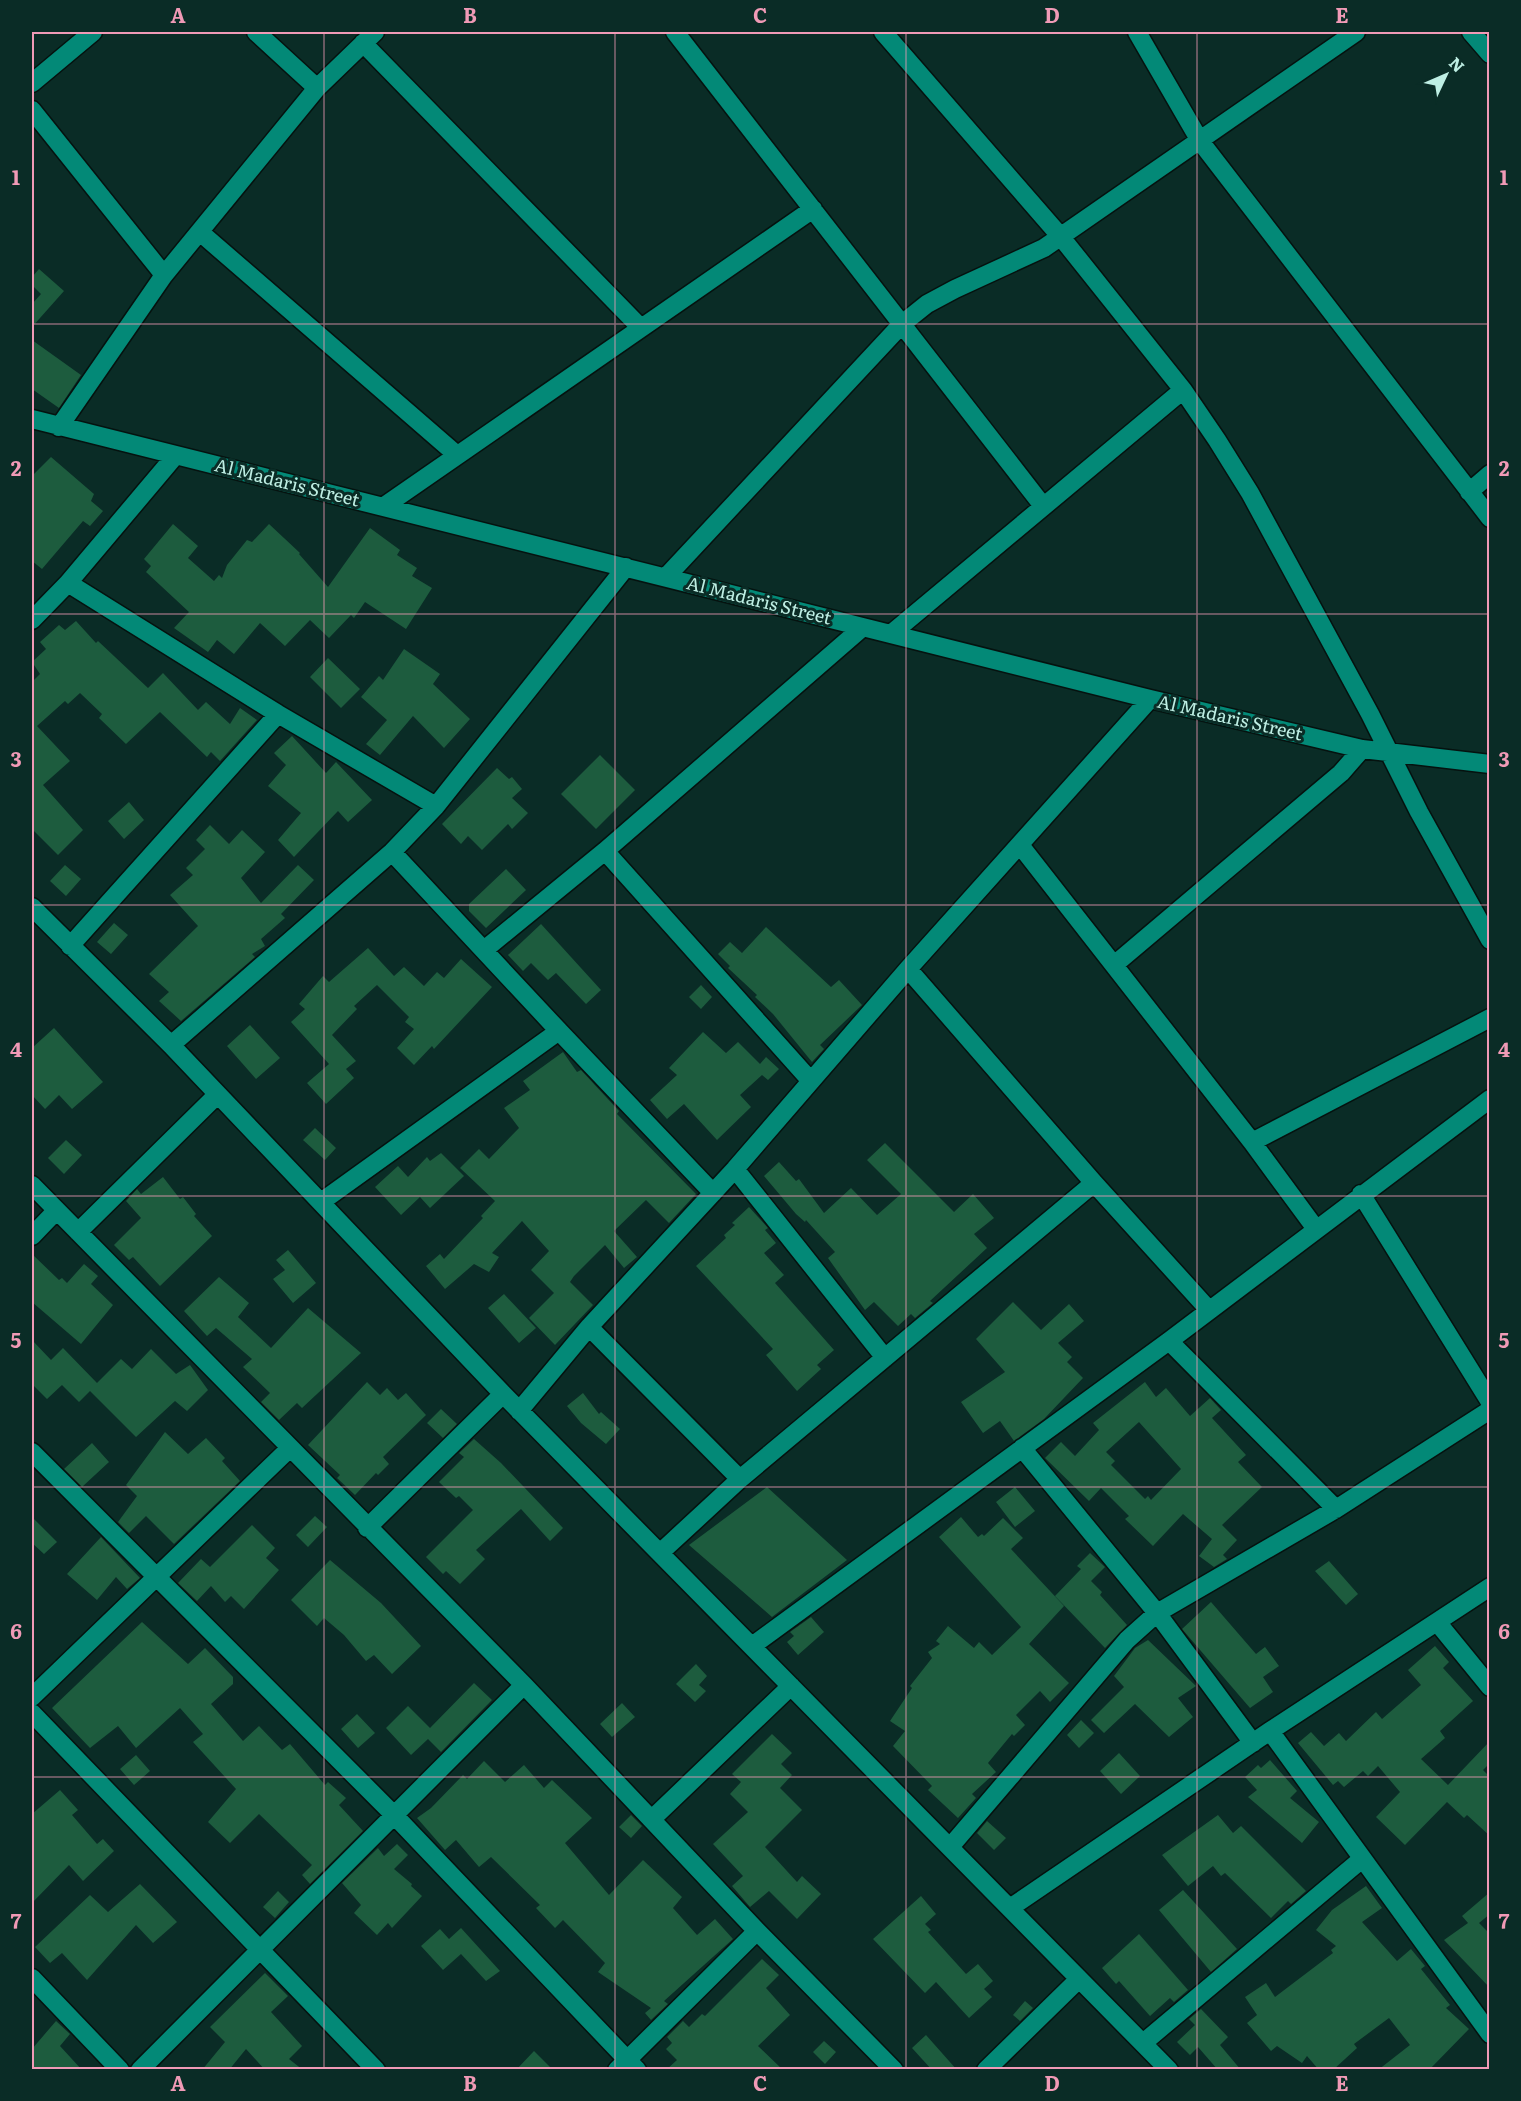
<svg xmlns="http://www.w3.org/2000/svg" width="1521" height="2101" viewBox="0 0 1521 2101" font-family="Literata,serif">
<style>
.building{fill:#1d5c3e;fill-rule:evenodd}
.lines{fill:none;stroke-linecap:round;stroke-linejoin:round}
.minor-casing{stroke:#05120f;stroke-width:21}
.minor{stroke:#038977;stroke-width:18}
.grid{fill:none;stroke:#f09ab6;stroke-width:1.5;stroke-opacity:0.55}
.labels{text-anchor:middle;stroke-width:6;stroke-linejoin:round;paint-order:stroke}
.street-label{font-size:18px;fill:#beeee3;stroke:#0a2c26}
.neatline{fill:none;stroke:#f09ab6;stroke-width:2}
.grid-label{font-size:20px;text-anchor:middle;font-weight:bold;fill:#f09ab6}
</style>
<rect width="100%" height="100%" fill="#0a2c26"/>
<path class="building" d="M39,269L64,291L32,327V304L41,294L32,285V277Z
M32,340L81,375L59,408L32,389Z
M51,457L94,494L91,501L103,511L90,526L83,521L42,569L32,561V476Z
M173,524L198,546L188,558L214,581L219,575L222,578L227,565L247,540L252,542L269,524L300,553L299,554L328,587L370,528L400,550L397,555L417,568L412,576L432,588L406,629L365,602L354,618L351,615L329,638L310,620L285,646L260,623L234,654L217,640L208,652L174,628L189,612L146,572L151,566L144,559Z
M76,621L96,643L98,641L148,688L163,673L198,710L206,702L230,724L240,708L257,720L220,761L211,752L207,757L160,712L126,744L99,718L102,714L80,693L68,704L65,701L37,726L70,761L43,785L83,830L58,855L32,829V682L40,674L32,662L46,649L40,642L59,625L65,630Z
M404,649L440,674L433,684L470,719L444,748L413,716L380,755L366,744L387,720L361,697L379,676L383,680Z
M328,658L360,689L341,708L310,677Z
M292,736L326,773L336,762L372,800L348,822L338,811L294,857L278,840L301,813L268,786L286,765L274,753Z
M600,755L635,790L596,829L561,794Z
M497,768L509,779L512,777L522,789L512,798L528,813L512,829L508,824L482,850L468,836L461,844L442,824Z
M129,802L144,820L124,839L108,821Z
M210,825L229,844L242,830L265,852L241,878L261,903L298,865L314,880L281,914L285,918L261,939L265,946L252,954L255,957L181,1021L159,1001L169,992L149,974L198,926L170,895L193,875L186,868L205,849L196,840Z
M65,865L81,879L66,896L50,881Z
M506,869L526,890L486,928L469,911V904Z
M114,923L128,935L111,954L97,942Z
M541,924L601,990L586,1004L556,973L548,980L531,963L523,971L508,955Z
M766,927L831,987L839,980L862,1005L820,1045L824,1049L812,1062L773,1014L755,997L757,995L728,968L730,966L718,954L730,942L742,953Z
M368,948L394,976L404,967L424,986L437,972L444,978L461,959L492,987L434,1049L432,1046L414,1065L397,1048L414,1029L405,1022L409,1017L377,985L354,1006L357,1009L332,1035L356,1061L346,1069L354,1078L326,1104L307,1083L329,1064L291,1022L305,1009L299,1004L323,976L329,982Z
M701,985L712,997L701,1009L689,997Z
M250,1025L280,1058L256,1079L227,1046Z
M54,1028L103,1082L72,1109L59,1095L45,1109L32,1095V1048Z
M703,1032L726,1053L738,1042L760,1064L766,1057L779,1069L768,1080L762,1075L740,1095L751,1107L717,1140L684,1104L667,1119L650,1100L677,1075L669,1068Z
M563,1052L577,1072L581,1070L619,1111L617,1114L696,1194L669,1223L646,1200L614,1231L637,1257L624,1268L605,1245L574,1276L570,1282L593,1305L555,1345L529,1318L554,1293L531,1270L549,1251L522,1221L492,1253L499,1257L489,1272L474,1264L445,1289L426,1266L440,1254L444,1259L483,1218L481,1216L495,1201L460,1168L479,1149L489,1159L519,1128L504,1108L530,1090L523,1081Z
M315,1128L336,1148L325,1160L303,1140Z
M66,1140L82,1155L64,1174L48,1158Z
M885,1143L954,1212L973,1194L994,1218L974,1234L987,1248L930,1301L933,1303L915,1318L911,1314L898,1326L874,1302L865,1310L828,1258L835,1252L806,1220L805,1222L796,1214L764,1176L779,1162L796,1181L799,1179L824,1213L851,1188L877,1215L901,1194L867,1160Z
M441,1153L464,1176L430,1208L420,1197L401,1215L375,1187L398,1166L408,1177L427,1157L430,1161Z
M163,1177L180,1199L183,1197L196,1214L194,1216L212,1236L160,1286L133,1257L129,1260L114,1245L141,1218L126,1201L137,1189L141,1194Z
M749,1207L768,1228L765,1230L776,1243L764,1253L784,1275L775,1283L834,1350L817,1365L821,1369L797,1391L766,1355L773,1349L696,1266L726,1238L724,1235L735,1225L732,1223Z
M288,1250L316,1283L293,1303L273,1279L285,1270L276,1260Z
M32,1254L59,1280L62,1278L67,1283L84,1264L98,1276L91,1284L113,1305L81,1344L32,1302Z
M219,1277L249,1303L238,1317L271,1348L308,1308L361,1353L302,1408L297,1403L279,1420L261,1402L270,1393L243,1367L252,1359L216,1328L207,1336L184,1311Z
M504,1294L536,1328L519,1343L488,1308Z
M1013,1302L1041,1330L1069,1304L1084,1321L1058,1343L1072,1357L1067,1362L1083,1378L1044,1419L1014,1441L1000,1421L983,1433L961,1402L1005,1372L976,1339Z
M32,1340L51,1360L63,1348L97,1383L121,1359L132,1369L151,1349L176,1374L190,1365L208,1390L187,1411L175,1401L136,1437L90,1391L79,1402L62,1385L47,1399L32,1384Z
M367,1382L380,1395L387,1388L398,1400L406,1393L426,1415L383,1457L389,1464L378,1475L376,1473L355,1495L337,1478L340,1475L308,1445Z
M1145,1382L1156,1397L1166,1388L1190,1416L1210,1398L1221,1410L1212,1418L1246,1455L1238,1462L1262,1487L1222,1525L1237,1540L1223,1555L1227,1559L1214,1567L1199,1556L1212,1539L1183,1514L1153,1546L1125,1519L1129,1516L1101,1488L1089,1501L1045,1458L1061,1442L1075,1456L1099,1430L1093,1423ZM1139,1422L1181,1469L1151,1500L1148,1496L1145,1499L1111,1465L1115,1461L1106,1452Z
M583,1393L599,1414L601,1412L620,1429L606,1444L581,1423L567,1406Z
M441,1409L457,1424L443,1438L427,1423Z
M165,1432L188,1454L206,1438L225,1458L222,1461L240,1481L174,1544L146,1516L129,1533L118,1522L137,1496L126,1485Z
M474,1439L501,1463L563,1528L550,1541L521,1509L476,1550L485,1559L460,1584L446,1571L443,1574L426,1557L473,1510L459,1496L456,1498L439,1482L464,1457L459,1453Z
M92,1443L109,1462L82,1487L64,1469Z
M767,1487L847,1560L772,1617L689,1545Z
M1015,1487L1035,1511L1015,1527L996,1502Z
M315,1516L327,1527L308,1547L296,1535Z
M32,1517L57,1542L44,1554L32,1543Z
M961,1517L978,1537L982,1534L984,1536L1003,1518L1023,1538L1011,1549L1064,1606L1029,1644L1069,1683L1050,1702L1040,1691L1016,1715L1025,1725L1014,1736L1012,1734L988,1763L996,1772L972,1794L976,1798L958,1818L928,1790L932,1786L893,1746L905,1731L890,1721L912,1688L910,1686L932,1658L928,1652L940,1644L936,1641L948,1626L974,1648L979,1642L992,1655L1021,1627L939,1537Z
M252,1525L275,1548L266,1558L279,1570L244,1609L231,1596L225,1602L211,1586L197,1601L178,1583L201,1559L210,1567Z
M101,1537L140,1578L127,1589L116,1577L97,1600L67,1574Z
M1090,1553L1105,1567L1091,1581L1102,1592L1100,1595L1127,1625L1105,1648L1055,1596L1081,1569L1077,1566Z
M330,1560L381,1603L421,1646L392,1674L374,1655L366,1661L344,1635L324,1618L317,1626L291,1600Z
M1329,1561L1358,1594L1346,1605L1315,1571Z
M1211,1602L1256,1654L1265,1647L1279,1666L1263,1677L1273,1692L1250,1708L1182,1629Z
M811,1617L824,1632L798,1655L787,1642L794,1636L790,1632Z
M142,1622L188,1664L205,1648L233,1677V1684L211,1704L243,1741L259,1726L282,1750L290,1744L325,1785L328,1782L346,1798L339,1805L363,1831L310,1884L302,1875L312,1865L259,1814L230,1843L208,1822L236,1789L193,1742L203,1734L180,1708L136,1748L118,1726L90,1748L52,1708Z
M1148,1640L1196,1686L1178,1698L1193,1717L1169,1737L1135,1704L1104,1733L1091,1720L1124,1687L1114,1676L1135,1648Z
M1435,1646L1449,1662L1443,1668L1473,1701L1440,1731L1445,1738L1421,1759L1448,1785L1490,1741V1763L1483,1770L1490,1777V1836L1467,1815L1464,1818L1447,1802L1405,1845L1376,1817L1400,1792L1378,1766L1368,1776L1363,1771L1344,1787L1338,1781L1333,1785L1298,1743L1311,1732L1324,1746L1339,1733L1346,1741L1376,1712L1382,1719L1421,1685L1408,1670Z
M696,1664L707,1676L699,1685L706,1691L695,1702L676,1684Z
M474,1683L492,1700L441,1752L428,1739L411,1755L386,1728L408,1706L430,1728Z
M622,1703L635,1717L612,1737L600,1724Z
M357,1714L375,1733L358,1748L341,1729Z
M1081,1720L1094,1733L1079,1748L1067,1735Z
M772,1734L792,1753L781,1764L792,1775L780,1788L802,1810L765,1847L797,1882L802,1876L821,1894L797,1919L769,1891L750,1907L732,1886L743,1876L713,1844L748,1812L730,1794L741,1782L732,1774Z
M1119,1753L1140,1776L1121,1794L1100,1771Z
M136,1755L150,1771L134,1785L120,1769Z
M1270,1760L1297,1791L1290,1798L1319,1822L1302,1843L1248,1797L1257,1790L1245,1777L1258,1765L1261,1768Z
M484,1761L505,1782L524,1765L544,1788L552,1780L592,1818L565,1843L609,1895L643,1860L682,1897L673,1908L697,1935L715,1919L733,1939L664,2001L668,2004L651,2020L645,2013L651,2008L598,1972L605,1963L563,1920L555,1928L536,1908L540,1905L491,1857L479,1867L456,1840L445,1850L417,1818L431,1808L463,1775L467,1779Z
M60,1790L78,1810L72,1815L97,1844L103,1839L114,1851L83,1881L69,1865L32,1903V1814Z
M631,1815L642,1826L631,1838L619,1827Z
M1218,1815L1233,1833L1241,1826L1306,1891L1291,1904L1288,1901L1271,1918L1225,1873L1221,1876L1213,1866L1188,1886L1162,1855Z
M987,1821L1006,1838L994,1850L977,1833Z
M397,1844L408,1855L394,1869L412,1884L411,1886L422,1896L392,1928L388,1923L377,1935L354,1913L361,1905L342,1883L378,1848L384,1856Z
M140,1884L177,1922L153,1943L136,1925L87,1980L62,1953L50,1963L35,1947L90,1895L108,1912Z
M1366,1886L1382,1908L1362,1922L1397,1961L1411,1949L1425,1966L1421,1969L1450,2005L1446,2008L1469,2029L1429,2070H1378L1410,2045L1389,2018L1354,2044L1357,2048L1333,2070H1319L1307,2056L1302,2063L1277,2046L1271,2051L1247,2023L1257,2015L1245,1997L1266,1983L1275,1997L1333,1953L1331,1950L1336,1946L1316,1930L1332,1910Z
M1183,1890L1237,1949L1211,1972L1159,1910Z
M278,1891L289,1902L275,1918L263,1907Z
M1490,1892V1914L1479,1923L1490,1934V1988L1444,1940L1468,1923L1462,1916Z
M921,1896L936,1914L925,1924L931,1930L928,1932L966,1974L978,1964L993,1981L984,1989L992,1997L969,2018L936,1982L925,1993L873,1939Z
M461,1928L500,1971L486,1981L461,1954L443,1970L421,1946L440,1929L449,1939Z
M1139,1934L1188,1990L1174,2002L1170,1998L1150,2016L1119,1981L1116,1984L1102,1968Z
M762,1959L779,1975L766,1988L790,2015L758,2046L783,2070H666L677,2060L666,2049L672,2043L667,2037L683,2021L689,2027L702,2014L705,2016Z
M265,1973L288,1996L271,2012L302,2046L289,2059L303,2070H265L246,2049L229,2070H202L225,2042L210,2027Z
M1025,2001L1033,2008L1020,2021L1013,2015Z
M1201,2009L1228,2037L1220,2045L1241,2070H1218L1198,2047L1190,2055L1177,2042L1195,2025L1189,2019Z
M56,2021L70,2034L60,2046L82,2070H36L32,2064V2049Z
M926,2035L957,2070H932L912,2048Z
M824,2041L836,2052L825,2064L813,2052Z
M534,2051L553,2070H516Z"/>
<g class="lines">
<g class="minor-casing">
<path id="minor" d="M256,32L317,88L375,32
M675,32L1043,506
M883,32L1061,237L1183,390L1217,440L1250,493L1370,714L1419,812L1490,940
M1137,32L1200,141L1490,518
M1471,32L1490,54
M363,43L641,328
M32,83L93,32
M32,110L164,275L59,427
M201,233L457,455
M164,275L317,88
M32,419L1150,699L1362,749L1490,764
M1469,492L1490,474
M383,507L813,209
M666,577L902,324L927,304L955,289L1044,248L1356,32
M68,583L278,714L436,806
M32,620L68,583L175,456
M891,634L1183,390
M1020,845L1252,1142L1316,1229
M605,851L810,1080
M32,907L171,1045L503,1394L1169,2070
M70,946L278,714
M484,950L605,851L863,627
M1114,965L1341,773L1362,749
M908,969L1094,1183L1209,1310
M559,1031L713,1193
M171,1045L392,852L436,806L626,567
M1252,1142L1490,1018
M735,1169L885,1358
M32,1185L524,1685L757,1931L894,2070
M1361,1194L1490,1402
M321,1202L559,1031L392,852
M78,1232L217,1095
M32,1236L56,1211
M589,1327L740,1479
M1169,1341L1336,1509
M519,1411L589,1327L735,1169L908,969L1150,699
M1022,1448L1157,1613L1253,1743
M32,1452L394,1815L637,2070
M367,1528L503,1394
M661,1552L740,1479L1094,1183
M1437,1622L1490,1687
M752,1646L1169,1341L1490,1099
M32,1697L289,1449
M32,1713L376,2070
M1270,1731L1490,2034
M653,1818L791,1686
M950,1847L1127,1640L1157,1613L1336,1509L1490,1410
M1010,1908L1270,1731L1490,1587
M32,1978L120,2070
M1143,2043L1362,1859
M140,2070L524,1685
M617,2070L757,1931
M986,2070L1079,1979"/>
</g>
<use href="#minor" class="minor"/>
</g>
<path class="grid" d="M324,32V2070M615,32V2070M906,32V2070M1197,32V2070M32,324H1490M32,614H1490M32,905H1490M32,1196H1490M32,1487H1490M32,1777H1490"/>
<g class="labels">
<g class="street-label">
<text transform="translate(287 483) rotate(14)" y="6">Al Madaris Street</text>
<text transform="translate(759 601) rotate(14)" y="6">Al Madaris Street</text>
<text transform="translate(1230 718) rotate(13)" y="6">Al Madaris Street</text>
</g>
</g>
<rect width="1521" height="2101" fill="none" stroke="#0a2c26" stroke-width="66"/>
<g transform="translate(1446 75) rotate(46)" stroke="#0a2c26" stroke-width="4.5" paint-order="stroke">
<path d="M0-4.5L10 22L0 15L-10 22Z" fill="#beeee3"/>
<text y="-9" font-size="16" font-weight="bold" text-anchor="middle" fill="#beeee3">N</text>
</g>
<rect x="33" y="33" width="1455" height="2035" class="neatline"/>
<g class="grid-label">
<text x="178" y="23">A</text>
<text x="470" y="23">B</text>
<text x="760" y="23">C</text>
<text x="1052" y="23">D</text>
<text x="1342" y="23">E</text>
<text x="16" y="185">1</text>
<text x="1504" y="185">1</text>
<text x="16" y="476">2</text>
<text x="1504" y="476">2</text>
<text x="16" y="767">3</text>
<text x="1504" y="767">3</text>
<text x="16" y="1057">4</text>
<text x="1504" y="1057">4</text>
<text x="16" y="1348">5</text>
<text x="1504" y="1348">5</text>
<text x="16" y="1639">6</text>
<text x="1504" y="1639">6</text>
<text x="16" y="1929">7</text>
<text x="1504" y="1929">7</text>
<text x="178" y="2091">A</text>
<text x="470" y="2091">B</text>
<text x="760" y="2091">C</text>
<text x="1052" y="2091">D</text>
<text x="1342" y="2091">E</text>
</g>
</svg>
